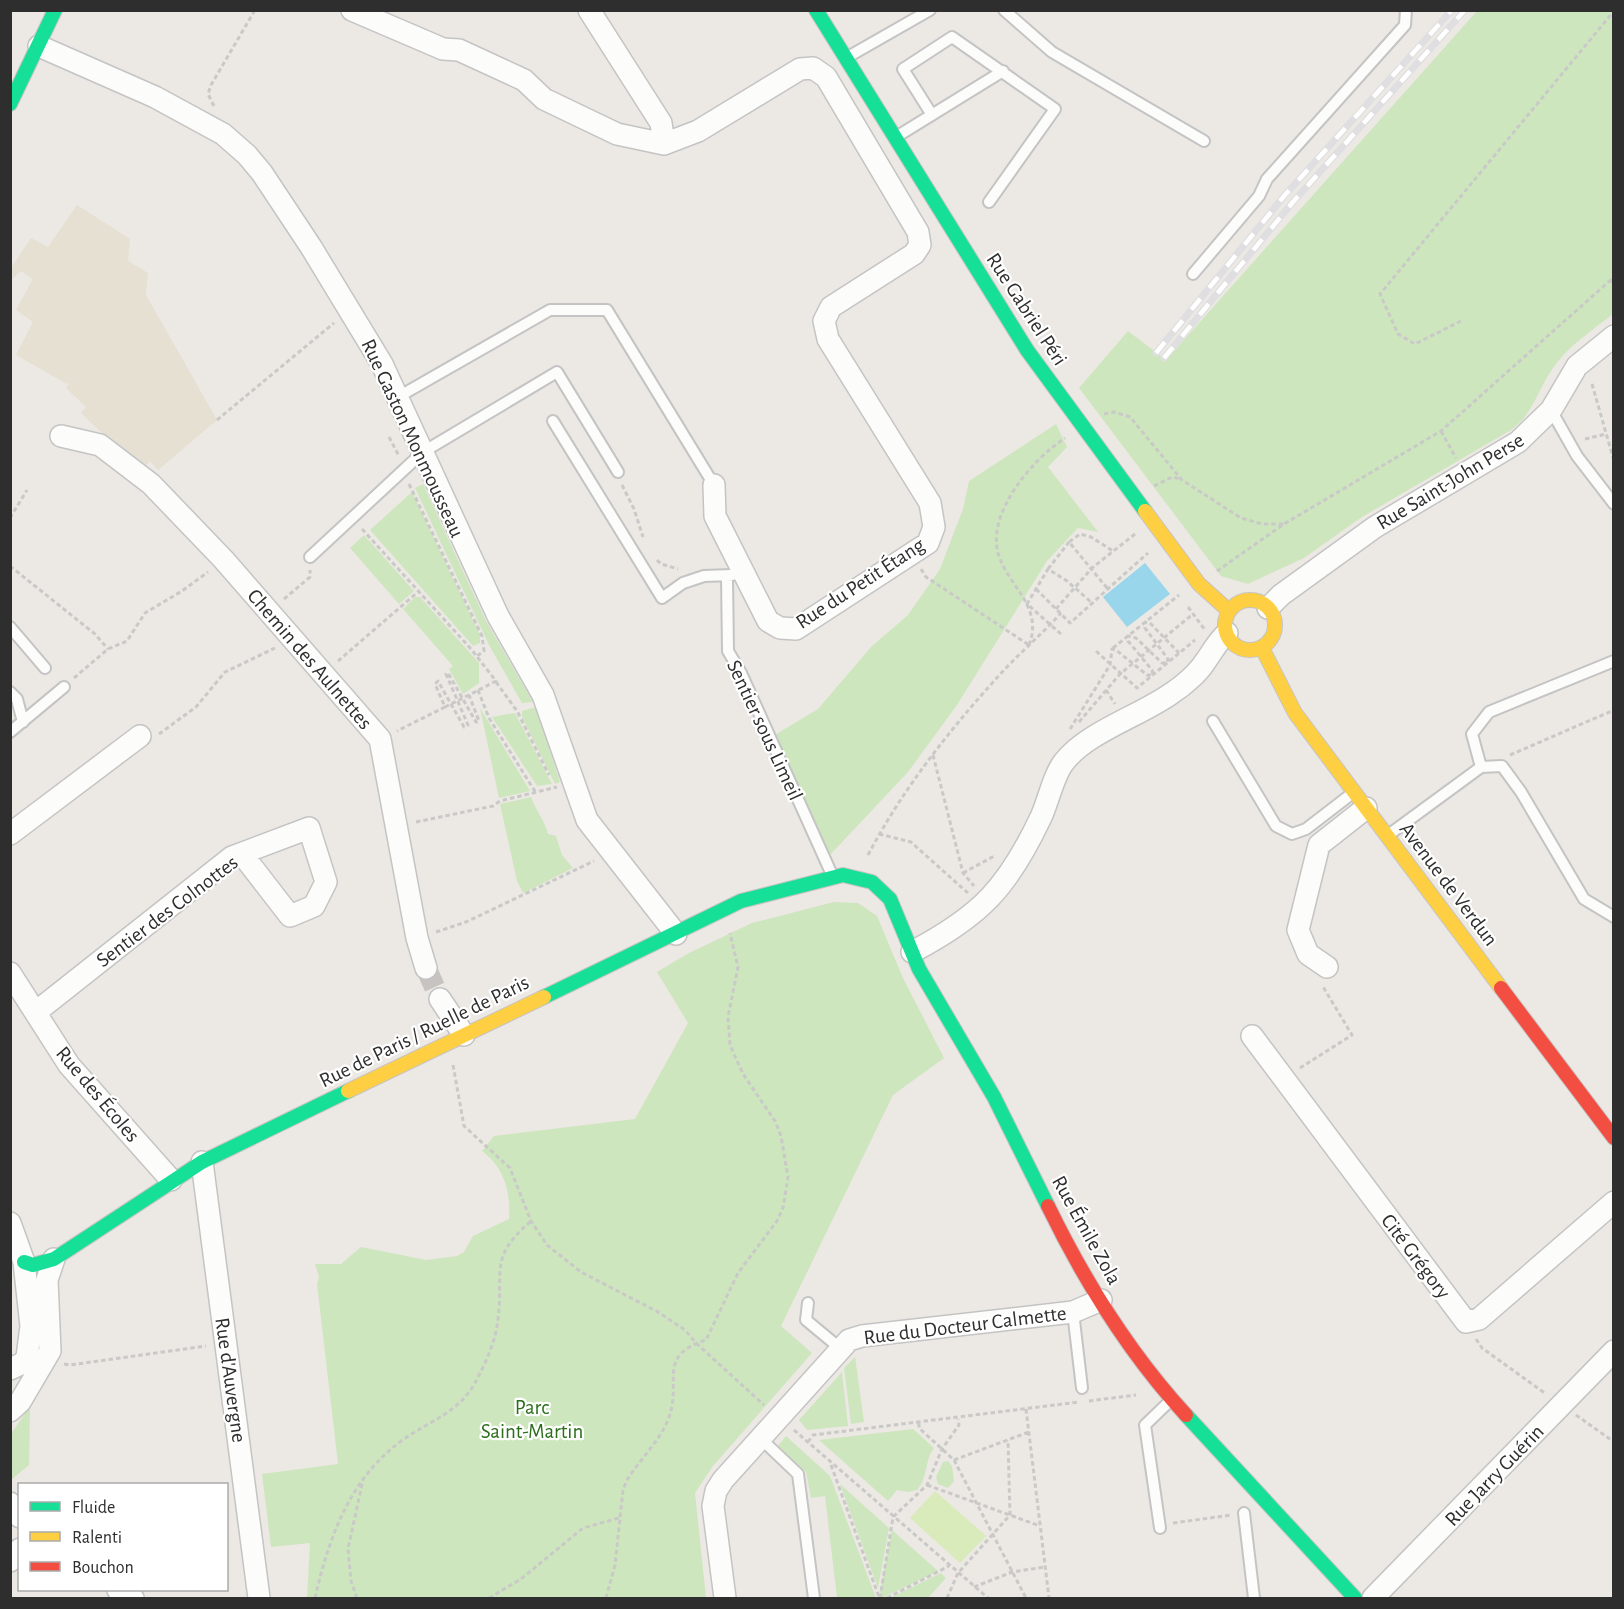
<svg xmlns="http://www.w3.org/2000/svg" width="1624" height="1609" viewBox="0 0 1624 1609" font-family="'Alegreya Sans',sans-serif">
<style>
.education{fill:#e6e0d3}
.green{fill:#cee6be}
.pitch{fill:#d9eabb}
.water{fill:#99d6ec}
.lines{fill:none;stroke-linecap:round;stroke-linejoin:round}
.street-tunnel{stroke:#c6c3c0;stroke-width:21;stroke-dasharray:21 10;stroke-linecap:butt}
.lane-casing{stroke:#c5c4c5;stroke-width:14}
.street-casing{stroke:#c5c4c5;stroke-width:24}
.fast-casing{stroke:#c5c4c5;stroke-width:16}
.slow-casing{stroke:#c5c4c5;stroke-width:16}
.jam-casing{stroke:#c5c4c5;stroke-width:16}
.path{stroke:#c9c9c8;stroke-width:3;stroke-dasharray:4.5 3;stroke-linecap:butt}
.lane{stroke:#fcfcfb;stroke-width:10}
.street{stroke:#fcfcfb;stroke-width:21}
.fast{stroke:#16e098;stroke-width:14}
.slow{stroke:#ffcf43;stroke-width:14}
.jam{stroke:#f24e42;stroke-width:14}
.rail-casing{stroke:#dfdfe1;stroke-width:7}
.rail{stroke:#fff;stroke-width:4.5;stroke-dasharray:14;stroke-linecap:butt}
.labels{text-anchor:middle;stroke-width:4.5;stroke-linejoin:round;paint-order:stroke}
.street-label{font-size:21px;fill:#2e2e2e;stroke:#fff}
.park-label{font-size:21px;fill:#2c6e1b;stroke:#fff}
</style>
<rect width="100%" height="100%" fill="#ece8e4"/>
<path class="education" d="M77,205L130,239L128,261L148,273L146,295L217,420L158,470L150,461L141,470L81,413L86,407L66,388L70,382L67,384L16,355L33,322L16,310L33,279L21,271L11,280V268L31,238L48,247Z"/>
<path class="green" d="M1477,11H1613V314C1594,329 1571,344 1556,364C1539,385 1534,414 1511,430L1362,517L1304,558L1248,584L1221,576L1079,388L1128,331L1166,360Z
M1056,424L1067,447L1048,467L1098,532L1078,528L1047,561L957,705L908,772L829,856L775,735L818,709L871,647L908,615L940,569L963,509L969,481Z
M423,484L486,621L533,702L522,703L489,645L415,488Z
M412,492L480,635V643L473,646L370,530Z
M364,535L414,591L399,604L350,548Z
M415,597H420L479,663V683L463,694L449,669L453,666L403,609Z
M536,707L560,782L555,784L522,717V711Z
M480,708L530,791L499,798Z
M515,713L552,784L537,786L492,717Z
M531,797C536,811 544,819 548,834L556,836L562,855L573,868L523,893L517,881L500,804Z
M834,902L858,903L877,916L903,978L944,1058L893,1095L781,1326L812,1353L713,1466L695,1493L706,1598H307L310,1543L271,1547L262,1474L338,1464L317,1284L319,1277L315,1264H341L361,1247L426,1260L457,1256L464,1252L473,1236L509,1219C511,1192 504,1167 482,1151L494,1136L635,1119L688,1023L657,972L687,954L752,923Z
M855,1357L864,1422L851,1424L844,1368Z
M842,1372L848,1426L807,1430L799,1420Z
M30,1406L29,1465L11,1480V1434Z
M913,1429L934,1448C924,1461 929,1476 917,1490L908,1492L897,1490L888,1501L819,1440Z
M786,1436L830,1476L876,1598H837L825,1496L811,1498L806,1472L777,1447Z
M948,1461L952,1466L954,1481L948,1488L938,1484L936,1477L943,1462Z
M840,1484L889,1528L878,1588Z
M892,1530L938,1571L882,1598L880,1591Z
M941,1573L946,1578L928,1598H890Z"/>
<path class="pitch" d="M935,1491L986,1536L960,1563L910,1518Z"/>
<path class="water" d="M1145,563L1170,594L1127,627L1103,597Z"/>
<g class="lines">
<path class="street-tunnel" d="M426,968L440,999"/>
<g class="lane-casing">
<path id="lane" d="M1004,10L1052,52L1204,141
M846,58L930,10
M932,115L903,69L952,37L1055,109L989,202
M896,137L1003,71
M1193,274L1259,196L1267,179L1405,25L1406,10
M398,397L550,310H607L714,485
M1551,410L1577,456L1614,504
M553,421L662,598L683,583L704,576L732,575
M310,557L423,452L557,372L618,472
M727,577L728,651L741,673L833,877
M10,627L45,668
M10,692L17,699L23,722
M1213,721L1276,826L1292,834L1306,829L1354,792
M10,732L64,687
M1481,767L1472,734L1489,712L1614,661
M1387,836L1481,767L1502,766L1521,792L1584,899L1614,917
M808,1303L806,1320L841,1349
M1073,1312L1082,1388
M760,1438L798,1474L814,1598
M1244,1513L1254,1598
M1160,1528L1145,1425L1171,1400"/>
</g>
<g class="street-casing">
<path id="street" d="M352,10L443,49L459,50L524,80L544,99L617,134L664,144L698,131L800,69L813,68L826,77L918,232L920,245L914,254L831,307L824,321L828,339L930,503L934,527L928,543L796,629L780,628L768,621L715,516L714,485
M589,10L661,123L664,144
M39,46L155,97L223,134L247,155L262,173L311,247L382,364L498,616L543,695L587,820L676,934
M61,436L100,445L151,484L224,560L380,739L417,938L426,968
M1268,608L1281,595L1375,527L1518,442L1551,410L1577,366L1614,336
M10,834L140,736
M912,952C981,916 1008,887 1041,817C1048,802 1054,774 1064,762C1087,732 1142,715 1172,693C1183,686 1198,673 1205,662C1213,651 1217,642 1227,633
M1327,967L1308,954L1298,930L1319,845L1366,808
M10,973L69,1065L171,1180
M440,999L464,1035
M36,1012L232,857L309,828L326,882L314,906L290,916L242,854
M1252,1036L1466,1322L1479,1319L1614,1202
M202,1162L259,1598
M10,1223L24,1262L31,1326L27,1357L23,1363L10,1369
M10,1411L20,1402L50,1351L47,1280L54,1259
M10,1503L20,1517
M10,1561L20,1549
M118,1590L133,1598
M725,1598L713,1506L716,1491L723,1480L849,1340L862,1336L1073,1312L1101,1300
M1373,1598L1614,1351"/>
</g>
<g class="fast-casing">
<path id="fast" d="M816,10L1027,350L1145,511
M10,104L55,10
M544,997L741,901L843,875L872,882L890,899L919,969L994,1097L1048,1206
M24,1262L33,1265L54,1259L202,1162L348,1091
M1186,1415L1355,1598"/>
</g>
<g class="slow-casing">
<path id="slow" d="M1145,511L1199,584L1229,611
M1225 625a25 25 0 1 1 50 0a25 25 0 1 1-50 0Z
M1262,648L1295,713L1501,988
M348,1091L544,997"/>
</g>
<g class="jam-casing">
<path id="jam" d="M1501,988L1614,1138
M1048,1206C1084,1280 1130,1354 1186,1415"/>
</g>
<path class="path" d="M214,106L208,94L211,85L255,10
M1610,279L1614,284
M1461,321L1415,344L1398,334L1380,294L1614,11
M1592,384L1614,461
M1104,414L1114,412L1130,417L1182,480L1241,518L1262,524H1284
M217,420L334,323
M1441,431L1456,458
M389,437L399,456
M1585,439L1606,434
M409,484L482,636L484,651L477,656
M622,485L634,509L643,537
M1154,486L1172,477L1180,479
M10,518L27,490
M362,529L471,649L496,681L469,695L479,721L476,722L448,673L446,674L468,725L464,727L438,681L435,684L445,707L397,731
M657,560L661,564L678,569
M10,566L95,634L108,649
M921,569L926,577L1029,645
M1048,569L1069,542
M1217,571L1284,524L1441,431L1614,277
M1107,588L1069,542L1080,534L1091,537L1113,551
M1036,589L1070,623L1148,553
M284,599L310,577V570
M1188,607L1205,630
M1056,609L1092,568L1135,534
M1061,634L1027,604L1048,569L1067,581L1091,602
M1029,645C1044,606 1008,587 998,553C987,512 1033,459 1065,438
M1113,648L1179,595
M1096,651L1137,688L1195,640
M338,661L419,591
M74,678L108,649L127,641L145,613L182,591L208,572
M496,682L517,711L549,775
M478,690L489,718L536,793
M1106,690L1115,704
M445,707L469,695
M1079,722L1120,674L1193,614
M1070,729L1110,665L1112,649L1116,650L1147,675H1153L1152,670L1128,641V636L1136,638L1162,663H1167L1168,659L1145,628V622L1150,623L1179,653
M159,734L196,707L225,672L275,648
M933,755L963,873L974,886
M1510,755L1614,710
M416,822L493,806L500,801L557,787
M879,834L911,842L968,893
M868,855C903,788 954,724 1006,668C1024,649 1043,633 1061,613
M963,873L996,855
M436,932L466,922L594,861
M453,1065L464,1126L510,1168L531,1221L547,1245L581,1272L658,1312L685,1330L696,1343L764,1405
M1300,1068L1352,1035L1322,985
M1476,1339L1482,1348L1546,1394
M64,1364L70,1365L206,1346
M1089,1401L1136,1395
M1026,1409L1049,1598
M1576,1415L1614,1442
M919,1423V1428L954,1460L1026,1598
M794,1430L988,1598
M808,1442L813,1435L1079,1402
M954,1460L1029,1432
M831,1465L879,1597
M927,1485L1040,1526
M1173,1523L1232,1515
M974,1587L1012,1572L1045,1567
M315,1598C329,1537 350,1477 404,1439C430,1421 459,1412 475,1383C485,1364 496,1341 498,1319C504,1270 488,1258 531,1221
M357,1598L351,1581L348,1549L363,1480
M489,1598L521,1579L583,1528L619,1518
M606,1598L615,1565L623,1490L627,1480C640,1459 661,1440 669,1417C682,1381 656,1356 706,1340L738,1273L777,1221L783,1208L788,1177L781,1136L775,1121L743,1074L730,1045L728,1017L738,967L730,933
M880,1598L893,1517L927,1485L942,1449L959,1425L958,1419
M887,1598L949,1566
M947,1598L958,1573L1010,1515L1008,1440"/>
<use href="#lane" class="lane"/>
<use href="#street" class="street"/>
<use href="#fast" class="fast"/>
<use href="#slow" class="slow"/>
<use href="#jam" class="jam"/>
<g class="rail-casing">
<path id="rail" d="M1156,353L1285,195L1452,10
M1164,358L1293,202L1465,10"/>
</g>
<use href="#rail" class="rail"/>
</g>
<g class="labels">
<g class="street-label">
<text transform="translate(1027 309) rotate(57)" y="7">Rue Gabriel Péri</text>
<text transform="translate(413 438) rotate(65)" y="7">Rue Gaston Monmousseau</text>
<text transform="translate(1450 481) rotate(-31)" y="7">Rue Saint-John Perse</text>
<text transform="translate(860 583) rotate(-33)" y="7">Rue du Petit Étang</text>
<text transform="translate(310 659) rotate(49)" y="7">Chemin des Aulnettes</text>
<text transform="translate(765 730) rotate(65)" y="7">Sentier sous Limeil</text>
<text transform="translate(1449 884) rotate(53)" y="7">Avenue de Verdun</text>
<text transform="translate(167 911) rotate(-37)" y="7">Sentier des Colnottes</text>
<text transform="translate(424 1031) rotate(-26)" y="7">Rue de Paris / Ruelle de Paris</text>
<text transform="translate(98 1094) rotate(50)" y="7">Rue des Écoles</text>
<text transform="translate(1087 1230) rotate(61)" y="7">Rue Émile Zola</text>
<text transform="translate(1416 1256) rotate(53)" y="7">Cité Grégory</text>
<text transform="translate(965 1325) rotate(-7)" y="7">Rue du Docteur Calmette</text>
<text transform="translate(231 1380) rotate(82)" y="7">Rue d'Auvergne</text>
<text transform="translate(1494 1475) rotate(-46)" y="7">Rue Jarry Guérin</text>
</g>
<g class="park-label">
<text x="532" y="1414">Parc<tspan x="532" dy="24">Saint-Martin</tspan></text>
</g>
</g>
<rect width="1624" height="1609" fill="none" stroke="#2e2e2e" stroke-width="24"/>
<rect x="18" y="1483" width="210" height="108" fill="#ffffff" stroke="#ababab" stroke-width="1.5"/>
<rect x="30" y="1502" width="30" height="9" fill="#16e098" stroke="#ababab" stroke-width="1.5"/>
<text x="72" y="1513" font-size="18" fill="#2e2e2e">Fluide</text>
<rect x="30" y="1532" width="30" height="9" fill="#ffcf43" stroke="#ababab" stroke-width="1.5"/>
<text x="72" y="1543" font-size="18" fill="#2e2e2e">Ralenti</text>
<rect x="30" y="1562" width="30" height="9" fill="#f24e42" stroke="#ababab" stroke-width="1.5"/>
<text x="72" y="1573" font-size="18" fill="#2e2e2e">Bouchon</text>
</svg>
